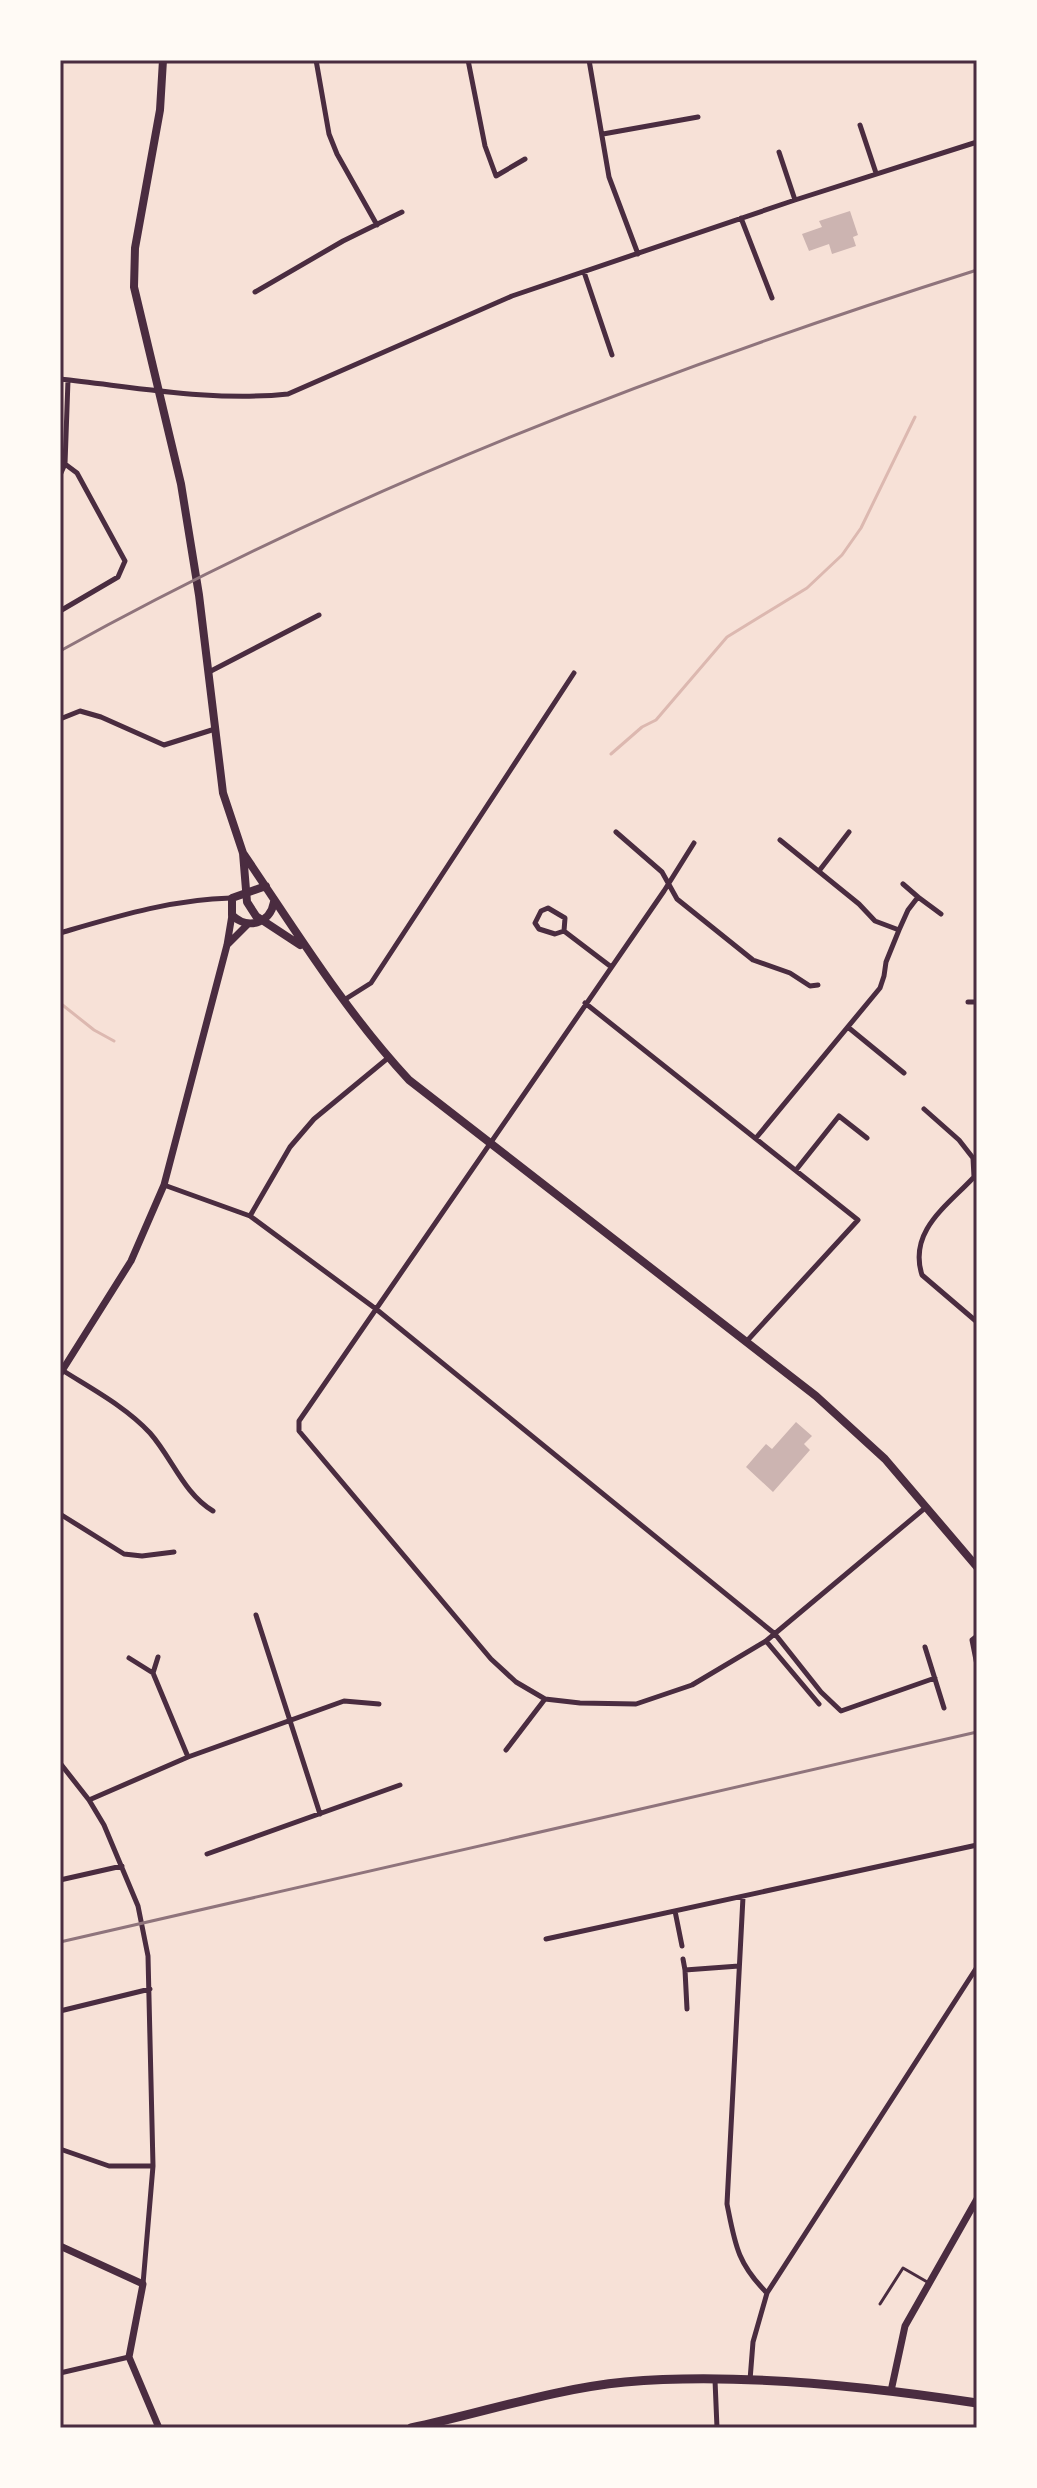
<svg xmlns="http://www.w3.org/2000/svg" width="1037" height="2488" viewBox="0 0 1037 2488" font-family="'IBM Plex Sans',sans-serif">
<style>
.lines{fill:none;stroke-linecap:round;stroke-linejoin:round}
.stream{stroke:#dcb8b0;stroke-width:3}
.building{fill:#ccb4b1}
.service{stroke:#4a2c40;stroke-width:3}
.minor{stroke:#4a2c40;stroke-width:5}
.tertiary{stroke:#4a2c40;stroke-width:7}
.primary{stroke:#4a2c40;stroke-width:8}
.trunk{stroke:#4a2c40;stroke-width:9}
.rail{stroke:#8f747c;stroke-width:3}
.neatline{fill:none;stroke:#4a2c40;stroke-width:3}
</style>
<rect width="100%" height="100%" fill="#f7e1d7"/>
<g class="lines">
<path class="stream" d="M611,754L642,727L656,720L727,637L807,588L842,555L861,528L915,417
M60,1003L94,1030L114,1041"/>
</g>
<path class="building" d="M850,211L858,235L853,237L856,246L832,254L829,244L809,251L802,234L822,227L819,221Z
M796,1422L812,1436L804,1444L810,1450L773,1492L746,1467L766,1444L772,1449Z"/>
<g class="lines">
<path class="service" d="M880,2304L903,2268L929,2283"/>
<path class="minor" d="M316,60L329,134L337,154L377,225
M468,60L485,146L496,176L525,159
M589,60L609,177L638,254
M860,125L876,173
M603,134L698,117
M779,152L795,200
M741,218L772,298
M584,272L612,355
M255,292L343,241L402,212
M60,379C135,387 213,402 288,394L512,296L795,200L977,142
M60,475L65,464L68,380
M60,611L118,577L125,561L77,473L65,464
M209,672L319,615
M60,719L80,711L101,717L164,745L215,729
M616,832L662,872L677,899L753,960L790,973L810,986L818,985
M694,843L664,891L299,1421V1431L491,1659L516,1682L545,1699L580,1703L636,1704L692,1685L766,1641L925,1508
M819,871L849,832
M903,884L918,897
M899,930L908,910L918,897L941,914
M564,931L565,918L548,908L541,911L535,923L539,929L555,934L564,931L610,966
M60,933C115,917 173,899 231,898
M344,1000L371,983L574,673
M968,1002H977
M585,1003L858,1220L746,1342
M849,1028L904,1073
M924,1109L959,1140L973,1158L974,1177
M756,1138L880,988L884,976L886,962L899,930L875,921L859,904L780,840
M796,1170L839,1116L867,1138
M977,1179L974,1177C947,1206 908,1231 922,1275L977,1322
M164,1185L250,1216L376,1309L775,1634L821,1692L841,1711L935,1678
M250,1216L290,1147L314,1119L388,1058
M62,1370C92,1389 126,1407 150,1433C172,1458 184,1494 213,1511
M60,1514L124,1554L142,1556L174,1552
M256,1615L320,1814
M977,1636L972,1640L977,1665
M766,1641L819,1704
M925,1647L944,1708
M158,1657L153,1673L188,1757
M129,1658L153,1673
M506,1750L545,1699
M60,1763L89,1800L104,1825L138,1906L148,1956L153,2166L143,2284
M89,1800L188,1757L344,1701L379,1704
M207,1854L400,1785
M60,1880L122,1866
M743,1897L727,2204C735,2244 737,2263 767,2293
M675,1911L682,1946
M546,1939L977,1845
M683,1959L685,1970
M687,2009L685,1970L739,1966
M60,2011L150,1989
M60,2149L109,2166H153
M60,2373L129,2357
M715,2380L717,2428
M750,2380L753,2342L767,2293L977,1967"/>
<path class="tertiary" d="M227,945L248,924
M60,1374L131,1261L164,1185L227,945L232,915
M60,2246L143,2284L129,2357L159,2428
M891,2391L905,2326L977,2199"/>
<path class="primary" d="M163,60L160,110L135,248L134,287L181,484L199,595L223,793L243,853L247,902L256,916L300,945
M243,853C296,931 345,1011 409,1080L816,1396L885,1459L977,1567
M266,886L232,898V915C247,930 270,924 274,902"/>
<path class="trunk" d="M411,2428C483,2413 552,2389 625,2382C738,2372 866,2386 977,2403"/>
<path class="rail" d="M60,651C350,490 661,370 977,270
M60,1942L977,1732"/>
</g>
<rect width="1037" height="2488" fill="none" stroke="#fffaf5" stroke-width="124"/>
<rect x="62" y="62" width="913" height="2364" class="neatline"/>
</svg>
